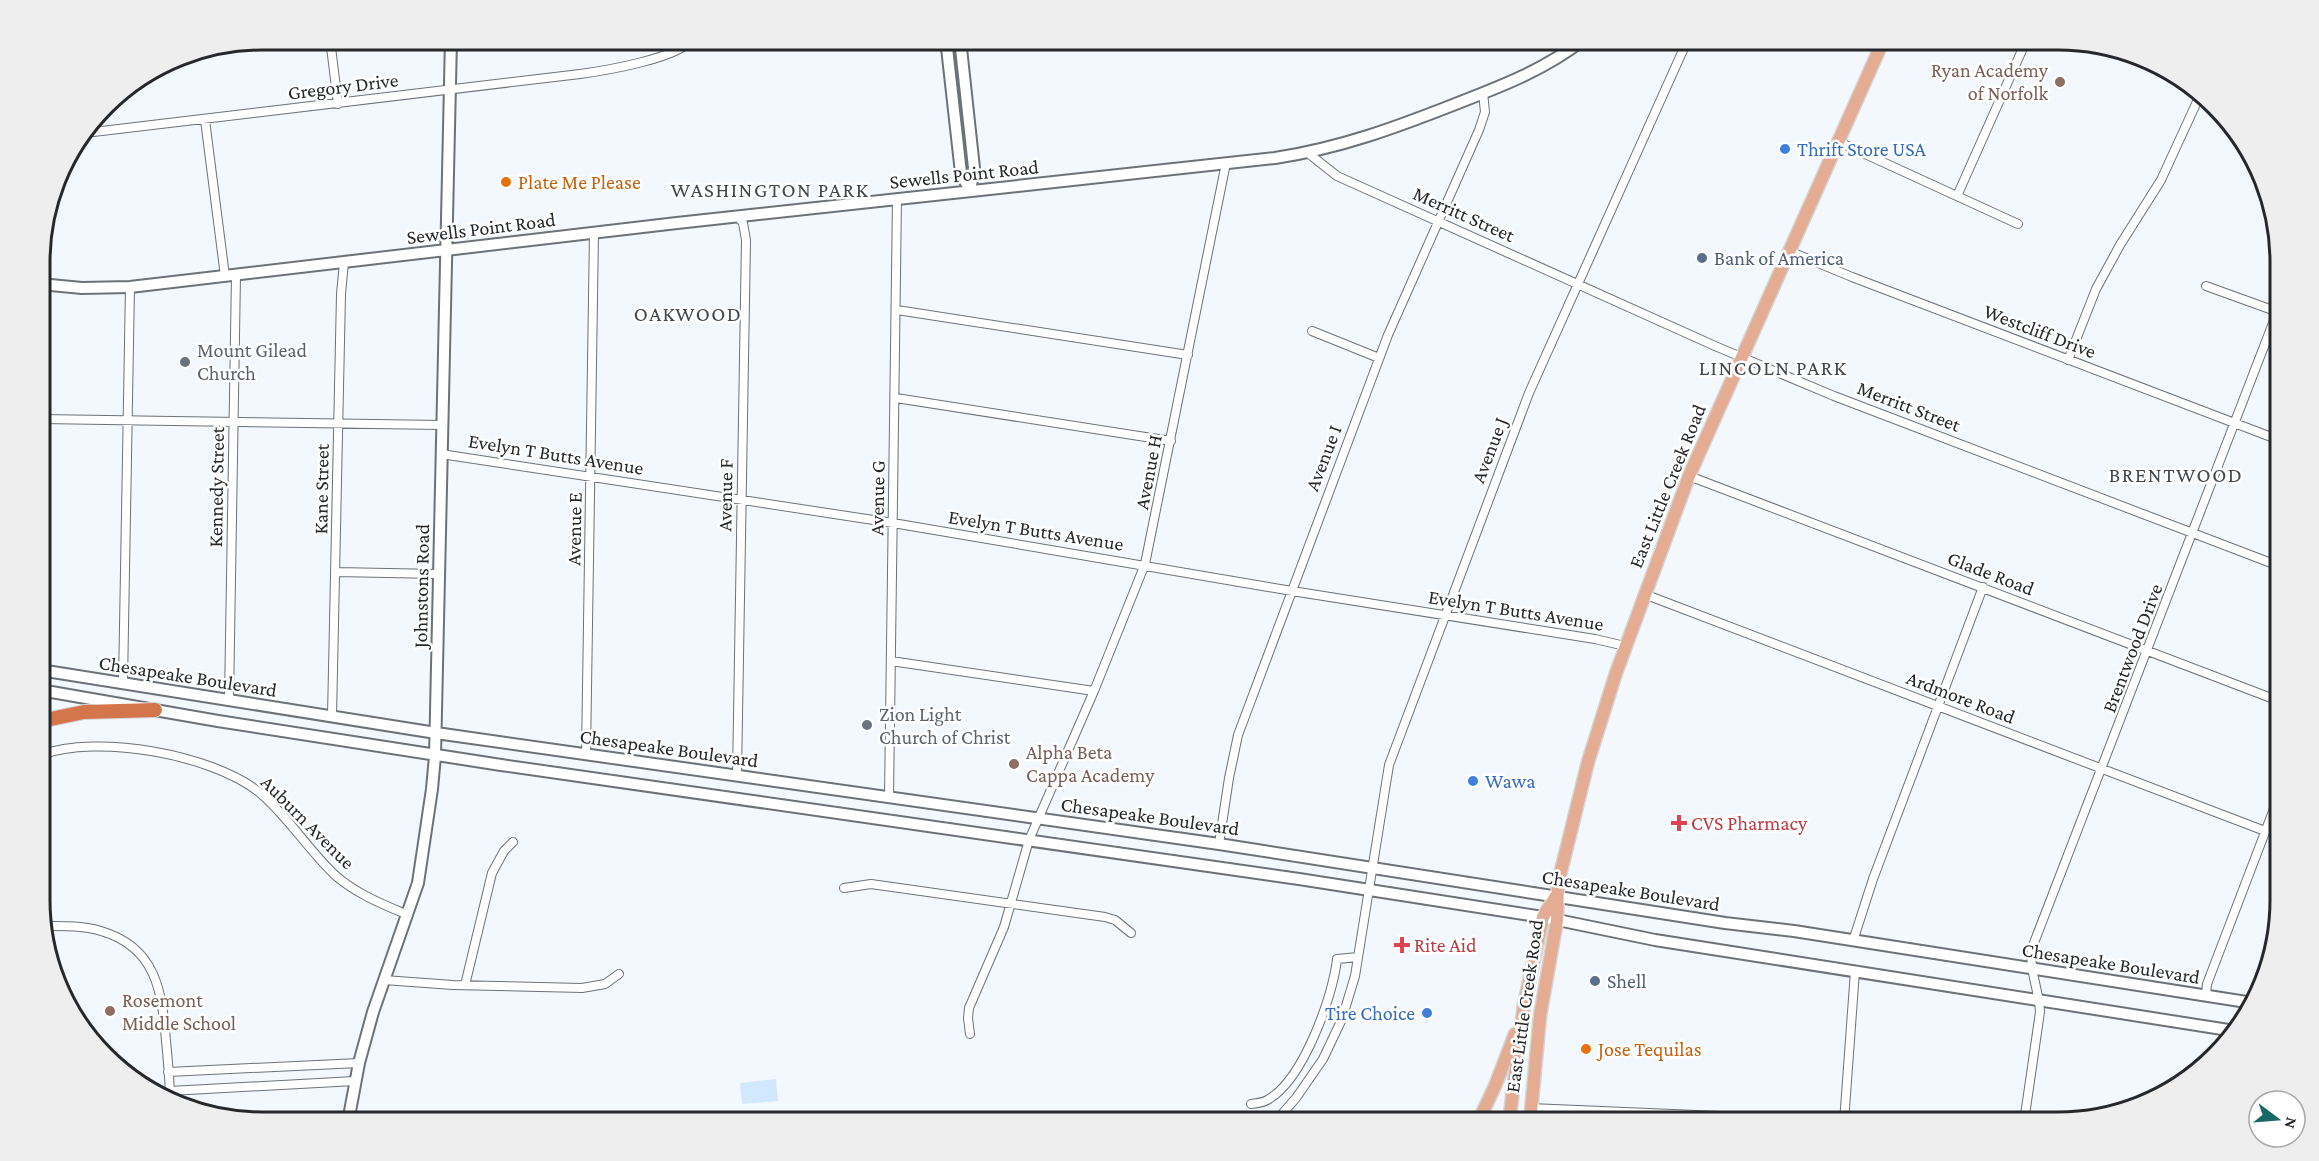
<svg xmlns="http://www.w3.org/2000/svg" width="2319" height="1161" viewBox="0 0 2319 1161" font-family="'Crimson Pro',serif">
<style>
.green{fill:#d1e8ff}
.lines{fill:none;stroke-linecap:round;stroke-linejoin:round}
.street-casing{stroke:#6c7278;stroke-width:10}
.secondary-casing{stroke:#6c7278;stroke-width:14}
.primary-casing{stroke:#d4d4d5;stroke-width:15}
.highway-casing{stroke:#d4d4d5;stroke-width:16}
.street{stroke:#fff;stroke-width:8}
.secondary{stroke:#fff;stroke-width:10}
.primary{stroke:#e5ac94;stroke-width:12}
.highway{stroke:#d4754c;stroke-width:14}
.education-dot{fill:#8d6e63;stroke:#fff;stroke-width:2}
.shop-dot{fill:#3f7fe0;stroke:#fff;stroke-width:2}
.food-dot{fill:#e8710a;stroke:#fff;stroke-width:2}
.service-dot{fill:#5c6f8a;stroke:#fff;stroke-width:2}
.worship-dot{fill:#6b7280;stroke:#fff;stroke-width:2}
.health-dot{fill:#e0444e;stroke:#fff;stroke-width:2}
.labels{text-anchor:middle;stroke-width:5;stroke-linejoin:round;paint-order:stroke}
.education-label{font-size:20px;fill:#785e54;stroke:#fff;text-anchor:start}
.street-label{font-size:20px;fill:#26282b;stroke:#fff}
.shop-label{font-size:20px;fill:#366cbe;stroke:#fff;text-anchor:start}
.food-label{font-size:20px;fill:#c56008;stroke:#fff;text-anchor:start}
.service-label{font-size:20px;fill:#4e5e75;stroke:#fff;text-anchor:start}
.worship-label{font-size:20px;fill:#5b616d;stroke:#fff;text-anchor:start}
.health-label{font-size:20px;fill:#be3a42;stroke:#fff;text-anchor:start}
.neighbourhood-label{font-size:21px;letter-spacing:1.5px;fill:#43484e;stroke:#fff}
.rim{fill:none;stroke:#26282b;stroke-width:3}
</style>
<rect width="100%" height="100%" fill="#f3f8fe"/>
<path class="green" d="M776,1079L778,1101L742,1104L740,1083Z"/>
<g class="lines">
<g class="street-casing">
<path id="street" d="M330,39L338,104
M205,120L225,276
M85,133L580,74C602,71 682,58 691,39
M1839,142L2018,224
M1308,153L1337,176L1715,346L1834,396L2279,566
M1957,196L2027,39
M1789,251L1852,277L2279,440
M2206,286L2278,312
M897,310L1188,355
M1312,331L1379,358
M2068,360L2096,289L2120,245L2161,180L2201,93
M896,398L1171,441
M40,419L442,425
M441,454L893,523L1292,591L1595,639L1625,646
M1689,476L2279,701
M336,572L439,574
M1644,594L2265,831
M891,661L1094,691
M123,683L130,287
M229,700L236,275
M332,716L341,294L344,262
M586,754L594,233
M41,755C97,734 211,754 259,792C288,816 308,850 336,876C357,894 382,904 408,915
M737,776L746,240L743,223L738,217
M889,797L897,199
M1219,844L1229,778L1238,735L1388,335L1479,130L1485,112L1483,93
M844,888L871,884L1105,917L1115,920L1131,933
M41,926C60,926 82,925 101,931C156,947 162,991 166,1041C168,1061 170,1081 170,1101
M1853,941L1873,879L1983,587
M384,980L453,985L582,988L605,984L619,974
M465,985L492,873L504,851L513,842
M2206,995L2207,984L2280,793
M970,1034L968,1018L969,1008L1004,927L1029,840L1094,691L1145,564L1226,163
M168,1072L359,1063
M170,1091L355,1081
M1251,1104C1258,1103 1264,1103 1269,1099C1303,1079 1333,997 1337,959L1358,957
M1530,1108L1865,1122
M1275,1122L1296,1098L1323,1059L1342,1019L1355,976L1389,765L1529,393L1688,39
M1844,1122L1855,971
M2024,1122L2040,1012C2039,990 2029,971 2032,948L2278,310"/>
</g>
<g class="secondary-casing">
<path id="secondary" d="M946,39L961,173L970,191
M960,39L974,168L970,191
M40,284L82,288L130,287L677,223L1275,158C1341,148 1397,127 1458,103C1502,86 1546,69 1584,39
M40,670L436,733L1219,844L1725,923L1794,931L2253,1003
M40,690L218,721L501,765L1299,879L1543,917L1655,940L2235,1031
M348,1122L359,1063L373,1012L418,883L432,789L435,756L451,39"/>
</g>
<g class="primary-casing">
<path id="primary" d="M1478,1122L1495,1086L1515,1034
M1509,1122L1524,1005L1543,917L1556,896
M1530,1122L1540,1016L1557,920L1558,883L1588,762L1616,673L1689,476L1884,39"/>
</g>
<g class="highway-casing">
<path id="highway" d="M41,721L84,712L155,710"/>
</g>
<use href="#street" class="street"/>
<use href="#secondary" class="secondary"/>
<use href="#primary" class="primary"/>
<use href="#highway" class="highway"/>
</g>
<g class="education-dot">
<circle cx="2060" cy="82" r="6"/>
<circle cx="1014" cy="764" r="6"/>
<circle cx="110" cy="1011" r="6"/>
</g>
<g class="shop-dot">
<circle cx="1785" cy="149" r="6"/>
<circle cx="1473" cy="781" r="6"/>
<circle cx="1427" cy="1013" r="6"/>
</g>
<g class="food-dot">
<circle cx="506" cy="182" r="6"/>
<circle cx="1586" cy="1049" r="6"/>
</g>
<g class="service-dot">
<circle cx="1702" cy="258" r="6"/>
<circle cx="1595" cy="981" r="6"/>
</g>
<g class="worship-dot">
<circle cx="185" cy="362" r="6"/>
<circle cx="867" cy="725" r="6"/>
</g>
<g class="health-dot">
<path d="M1676 814h6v6h6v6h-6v6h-6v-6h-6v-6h6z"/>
<path d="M1399 936h6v6h6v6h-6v6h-6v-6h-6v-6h6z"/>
</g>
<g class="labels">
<g class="education-label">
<text x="2048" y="77" text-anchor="end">Ryan Academy<tspan x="2048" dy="23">of Norfolk</tspan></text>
<text x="1026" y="759">Alpha Beta<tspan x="1026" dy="23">Cappa Academy</tspan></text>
<text x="122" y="1007">Rosemont<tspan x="122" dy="23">Middle School</tspan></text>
</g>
<g class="street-label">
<text transform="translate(343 86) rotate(-7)" y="7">Gregory Drive</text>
<text transform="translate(964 174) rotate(-6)" y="7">Sewells Point Road</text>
<text transform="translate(1464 214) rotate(24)" y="7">Merritt Street</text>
<text transform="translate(481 228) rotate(-7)" y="7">Sewells Point Road</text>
<text transform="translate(2040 331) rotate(21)" y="7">Westcliff Drive</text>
<text transform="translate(1909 406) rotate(21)" y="7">Merritt Street</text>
<text transform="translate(1489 450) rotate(-69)" y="7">Avenue J</text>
<text transform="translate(556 454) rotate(9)" y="7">Evelyn T Butts Avenue</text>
<text transform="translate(1323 458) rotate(-69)" y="7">Avenue I</text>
<text transform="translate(1148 472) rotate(-79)" y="7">Avenue H</text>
<text transform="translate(1667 486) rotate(-68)" y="7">East Little Creek Road</text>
<text transform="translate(216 487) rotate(-89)" y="7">Kennedy Street</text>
<text transform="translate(321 489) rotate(-89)" y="7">Kane Street</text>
<text transform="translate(725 495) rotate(-89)" y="7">Avenue F</text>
<text transform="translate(877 498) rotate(-89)" y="7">Avenue G</text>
<text transform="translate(574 529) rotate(-89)" y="7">Avenue E</text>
<text transform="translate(1036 530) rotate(9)" y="7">Evelyn T Butts Avenue</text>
<text transform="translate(1991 573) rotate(21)" y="7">Glade Road</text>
<text transform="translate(421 586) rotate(-89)" y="7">Johnstons Road</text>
<text transform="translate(1516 610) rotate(9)" y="7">Evelyn T Butts Avenue</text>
<text transform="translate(2132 648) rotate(-69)" y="7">Brentwood Drive</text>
<text transform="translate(188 676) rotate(9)" y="7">Chesapeake Boulevard</text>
<text transform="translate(1961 697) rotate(21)" y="7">Ardmore Road</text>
<text transform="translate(669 748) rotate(8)" y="7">Chesapeake Boulevard</text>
<text transform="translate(1150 816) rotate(8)" y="7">Chesapeake Boulevard</text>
<text transform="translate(308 822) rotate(45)" y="7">Auburn Avenue</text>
<text transform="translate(1631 890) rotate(9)" y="7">Chesapeake Boulevard</text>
<text transform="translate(2111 963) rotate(9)" y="7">Chesapeake Boulevard</text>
<text transform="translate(1524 1006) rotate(-82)" y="7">East Little Creek Road</text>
</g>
<g class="shop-label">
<text x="1797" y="156">Thrift Store USA</text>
<text x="1485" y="788">Wawa</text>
<text x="1415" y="1020" text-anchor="end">Tire Choice</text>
</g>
<g class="food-label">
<text x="518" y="189">Plate Me Please</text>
<text x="1598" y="1056">Jose Tequilas</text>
</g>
<g class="service-label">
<text x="1714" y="265">Bank of America</text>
<text x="1607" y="988">Shell</text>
</g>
<g class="worship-label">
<text x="197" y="357">Mount Gilead<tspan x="197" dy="23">Church</tspan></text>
<text x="879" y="721">Zion Light<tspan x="879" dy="23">Church of Christ</tspan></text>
</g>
<g class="health-label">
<text x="1691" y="830">CVS Pharmacy</text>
<text x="1414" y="952">Rite Aid</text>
</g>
<g class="neighbourhood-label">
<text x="770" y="197">WASHINGTON PARK</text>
<text x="688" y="321">OAKWOOD</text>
<text x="1773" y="375">LINCOLN PARK</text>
<text x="2176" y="482">BRENTWOOD</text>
</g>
</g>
<path d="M0 0H2319V1161H0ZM262 50H2058A212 212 0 0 1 2270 262V900A212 212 0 0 1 2058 1112H262A212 212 0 0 1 50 900V262A212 212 0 0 1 262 50Z" fill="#eee" fill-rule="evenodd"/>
<path class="rim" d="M262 50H2058A212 212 0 0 1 2270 262V900A212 212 0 0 1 2058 1112H262A212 212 0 0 1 50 900V262A212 212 0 0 1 262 50Z"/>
<g transform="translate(2277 1119) rotate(106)"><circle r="28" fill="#ffffff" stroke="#a8a9aa" stroke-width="1.5"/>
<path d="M0-4.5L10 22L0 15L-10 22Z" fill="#196767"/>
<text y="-9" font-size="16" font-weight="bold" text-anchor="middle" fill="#26282b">N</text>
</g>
</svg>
